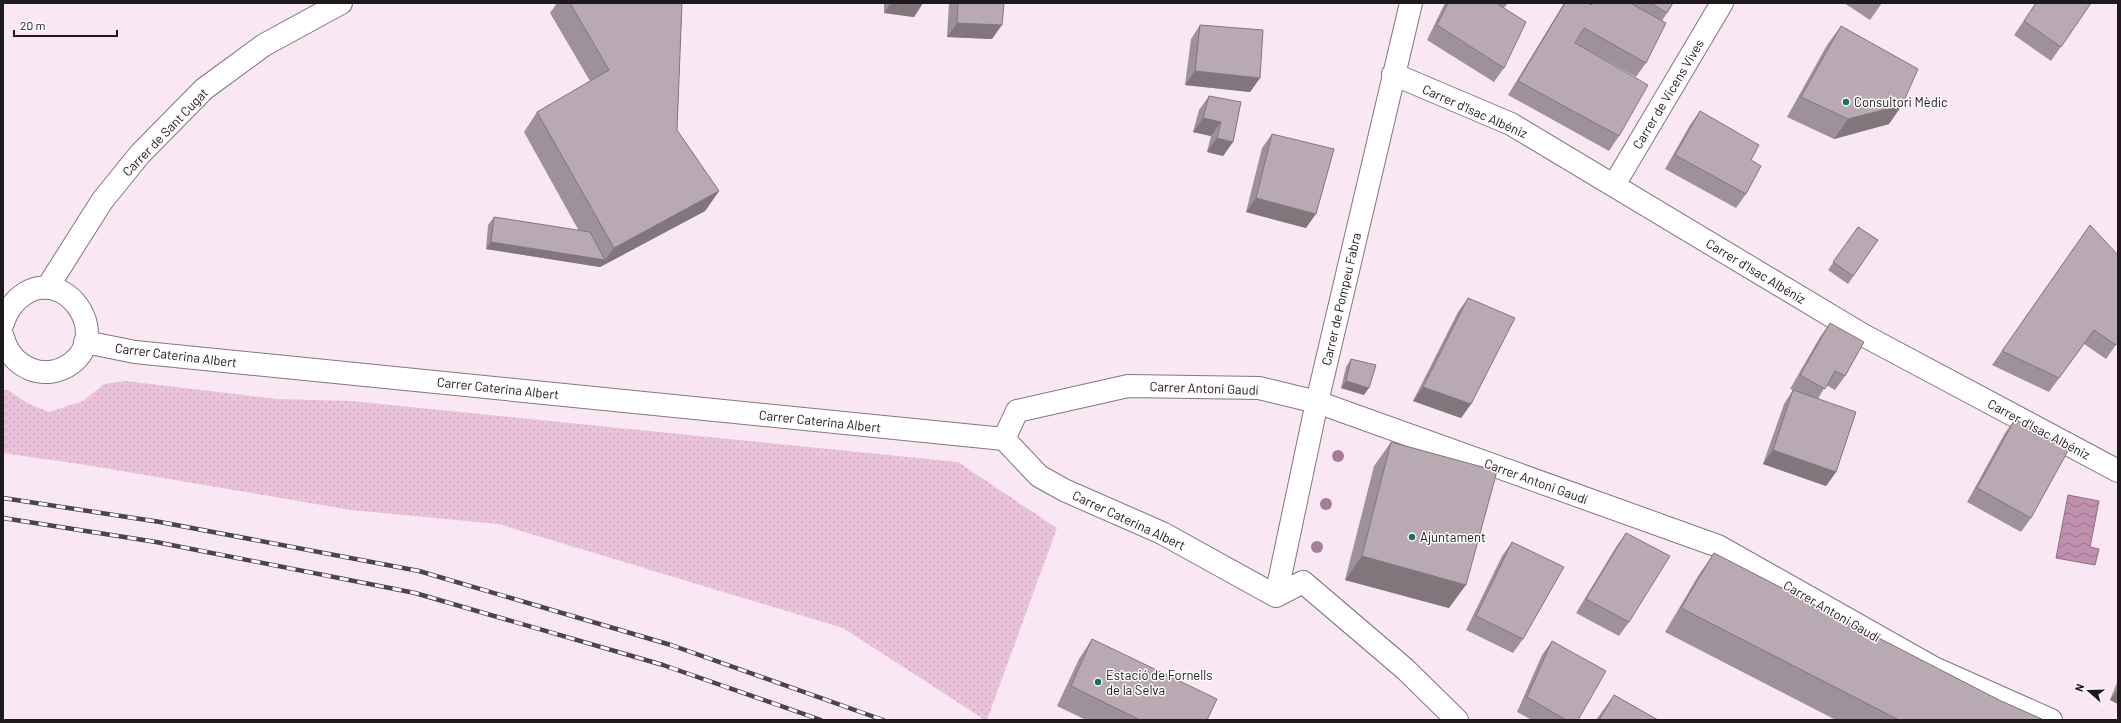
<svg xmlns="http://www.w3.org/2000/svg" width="2121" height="723" viewBox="0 0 2121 723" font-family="Barlow,sans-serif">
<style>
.grass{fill:url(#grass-dots)}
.water{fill:url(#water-waves);stroke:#8f6c83}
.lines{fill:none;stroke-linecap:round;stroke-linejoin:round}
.minor-casing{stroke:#84757e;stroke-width:24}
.minor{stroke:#fff;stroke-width:22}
.rail-casing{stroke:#4b4448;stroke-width:4.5}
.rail{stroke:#fdfafc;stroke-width:3;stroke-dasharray:9;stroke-linecap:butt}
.tree{fill:#a47d98}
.wall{fill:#9f9199}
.shaded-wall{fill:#82767d}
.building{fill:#b9a9b2;stroke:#82767d}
.poi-dot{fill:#206b68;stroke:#fdfafc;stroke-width:1.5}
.labels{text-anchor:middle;stroke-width:3;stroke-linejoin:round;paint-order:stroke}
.street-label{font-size:13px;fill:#1e191c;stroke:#fdfafc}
.poi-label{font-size:13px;fill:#1e191c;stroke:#fdfafc;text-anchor:start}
</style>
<defs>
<pattern id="grass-dots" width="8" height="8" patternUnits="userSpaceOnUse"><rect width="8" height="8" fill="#eac2db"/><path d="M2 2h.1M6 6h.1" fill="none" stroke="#c8a6bb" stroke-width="1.8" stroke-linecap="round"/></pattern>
<pattern id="water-waves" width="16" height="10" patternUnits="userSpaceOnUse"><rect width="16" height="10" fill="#c090af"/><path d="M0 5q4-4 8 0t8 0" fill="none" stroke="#9b758e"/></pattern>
</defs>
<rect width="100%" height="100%" fill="#f9e8f3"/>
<path class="grass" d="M126,381L278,399L351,401L958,462L1057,528L987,720H985L843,628L498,524L351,510L86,465L3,453V390H8L27,403L49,412L83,401L104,384Z"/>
<path class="water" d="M2068,495L2099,501L2090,547L2099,549L2095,565L2056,558Z"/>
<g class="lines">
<g class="minor-casing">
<path id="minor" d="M1393,74L1511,124L1863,335L2118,471
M1614,185L1722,3
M47,288L102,201L140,154L204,89L264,45L341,3
M3,323C10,299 36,278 62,292C87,306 98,343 72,363C45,383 11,368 3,337
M85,342L135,352L1004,439L1039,476L1064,490L1162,533L1276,596L1303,582L1405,669L1457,720
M1004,439L1017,411L1128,386L1259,388L1317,402L1718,546L1934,668L2051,720
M1276,596L1317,402L1411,3"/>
</g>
<use href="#minor" class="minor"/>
<g class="rail-casing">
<path id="rail" d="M3,498L160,522L419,571L671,645L883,720
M3,518L156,542L415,593L663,665L821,720"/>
</g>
<use href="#rail" class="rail"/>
</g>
<g class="tree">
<circle cx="1338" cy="456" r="6"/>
<circle cx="1326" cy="504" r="6"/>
<circle cx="1317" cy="547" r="6"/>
</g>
<path class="wall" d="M557,3H682L677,130L719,191L705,211L600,267L486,249L488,225L494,217L579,231L524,132L537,112L590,81L550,13Z
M884,3H923L914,17L884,13Z
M949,3H1004L992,39L947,37Z
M1445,3H1508L1504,8V68L1494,82L1427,40Z
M1564,3H1588L1590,4L1591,3H1673L1662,21L1646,63L1636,77L1575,43L1619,136L1609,151L1508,95Z
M1844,3H1882L1870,20Z
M2036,3H2091L2051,61L2014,35Z
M1200,25L1260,78L1250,92L1185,85L1191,39Z
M1841,26L1902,105L1889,124L1834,139L1787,117L1827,45Z
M1209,96L1233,142L1223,156L1207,152L1211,136L1193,132L1199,110Z
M1700,111L1751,160L1746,194L1736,208L1665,169L1690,125Z
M1272,134L1306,228L1246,212L1262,148Z
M2090,225L2118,342L2106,359L2084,344L2049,392L1992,365Z
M1858,227L1878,240L1848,284L1828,270Z
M1468,298L1471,404L1461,418L1413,401L1458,312Z
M1830,323L1845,376L1835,390L1826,385L1818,399L1836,472L1826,486L1763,464L1784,404L1793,390L1790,389L1820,337Z
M1351,359L1364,395L1341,388L1346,367Z
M2015,419L2031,518L2021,532L1967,502L2005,433Z
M1391,442L1449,608L1345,580L1374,466Z
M1626,533L1629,622L1619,636L1576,613L1616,547Z
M1512,542L1523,639L1513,653L1466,630L1502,556Z
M1714,553L1999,700L2044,720H1836L1665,632L1698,576Z
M1092,639L1207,720H1086L1057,706L1079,659Z
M1552,641L1578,720H1532L1517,712L1542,655Z
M2118,680V704L2110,700Z
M1614,695L1658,720H1596Z"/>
<path class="shaded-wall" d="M891,3H923L914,17L884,13Z
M957,23L1002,25L992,39L947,37Z
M1195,71L1260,78L1250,92L1185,85Z
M1902,105L1889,124L1834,139L1848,119Z
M1203,118L1221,122L1211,136L1193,132Z
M1217,138L1233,142L1223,156L1207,152Z
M719,191L705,211L600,267L486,249L491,242L605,260L614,248Z
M1256,198L1316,214L1306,228L1246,212Z
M1346,381L1369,388L1364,395L1341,388Z
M1423,387L1471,404L1461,418L1413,401Z
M1773,450L1836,472L1826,486L1763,464Z
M1362,556L1466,585L1449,608L1345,580Z
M2118,689V704L2110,700Z"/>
<path class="building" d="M570,3H682L677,130L719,191L614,248L537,112L609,70Z
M958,3H1004L1002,25L957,23Z
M1448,3H1496L1526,22L1504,68L1437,25Z
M1565,3H1588L1591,5L1593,3H1630L1666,23L1646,63L1584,28L1575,43L1648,85L1619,136L1518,81Z
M1651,3H1673L1667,13Z
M2036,3H2091L2061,47L2024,21Z
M1200,25L1263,30L1260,78L1195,71Z
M1841,26L1918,69L1902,105L1848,119L1801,97Z
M1209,96L1241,102L1233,142L1217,138L1221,122L1203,118Z
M1700,111L1759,145L1751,160L1761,166L1746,194L1675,155Z
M1272,134L1334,149L1316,214L1256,198Z
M494,217L590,232L605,260L491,242Z
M2090,225L2118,255V342L2116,345L2094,330L2059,378L2002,351Z
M1858,227L1878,240L1853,276L1833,262Z
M1468,298L1515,318L1471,404L1423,387Z
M1830,323L1864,342L1845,376L1835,371L1825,389L1800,375Z
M1351,359L1376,365L1369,388L1346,381Z
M1793,390L1856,412L1836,472L1773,450Z
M2015,419L2069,449L2031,518L1977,488Z
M1391,442L1497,471L1466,585L1362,556Z
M1626,533L1670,556L1629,622L1586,599Z
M1512,542L1564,567L1523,639L1476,616Z
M1714,553L1999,700L2044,720H1899L1681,608Z
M1092,639L1217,699L1207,720H1140L1071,686Z
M1552,641L1606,671L1578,720H1566L1527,697Z
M1614,695L1658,720H1599Z"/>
<g class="poi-dot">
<circle cx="1846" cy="102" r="4"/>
<circle cx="1412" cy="537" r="4"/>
<circle cx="1098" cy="682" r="4"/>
</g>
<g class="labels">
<g class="street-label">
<text transform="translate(1668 94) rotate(-59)" y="5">Carrer de Vicens Vives</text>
<text transform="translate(1475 111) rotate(24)" y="5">Carrer d'Isac Albéniz</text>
<text transform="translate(165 132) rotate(-46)" y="5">Carrer de Sant Cugat</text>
<text transform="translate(1756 271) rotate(31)" y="5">Carrer d'Isac Albéniz</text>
<text transform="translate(1341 299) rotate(-77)" y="5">Carrer de Pompeu Fabra</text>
<text transform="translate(176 355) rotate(7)" y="5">Carrer Caterina Albert</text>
<text transform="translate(498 388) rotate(6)" y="5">Carrer Caterina Albert</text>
<text transform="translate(1204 388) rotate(2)" y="5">Carrer Antoni Gaudí</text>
<text transform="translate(820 421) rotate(6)" y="5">Carrer Caterina Albert</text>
<text transform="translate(2039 429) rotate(28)" y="5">Carrer d'Isac Albéniz</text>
<text transform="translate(1536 481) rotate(20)" y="5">Carrer Antoni Gaudí</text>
<text transform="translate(1129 520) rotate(25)" y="5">Carrer Caterina Albert</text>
<text transform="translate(1832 611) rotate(30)" y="5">Carrer Antoni Gaudí</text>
</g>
<g class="poi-label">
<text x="1854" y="107">Consultori Mèdic</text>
<text x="1420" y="542">Ajuntament</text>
<text x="1106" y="680">Estació de Fornells<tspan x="1106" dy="15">de la Selva</tspan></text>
</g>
</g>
<rect width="2121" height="723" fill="none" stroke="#1e191c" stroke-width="8"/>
<g transform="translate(2089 691) rotate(290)" stroke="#fdfafc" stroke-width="3" paint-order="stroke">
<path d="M0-3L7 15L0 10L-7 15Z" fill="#1e191c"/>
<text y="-6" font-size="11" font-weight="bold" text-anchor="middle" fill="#1e191c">N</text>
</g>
<path d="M14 30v6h103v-6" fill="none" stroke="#1e191c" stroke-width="2"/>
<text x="20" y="30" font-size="12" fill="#1e191c" stroke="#fdfafc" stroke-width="3" paint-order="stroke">20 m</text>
</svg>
